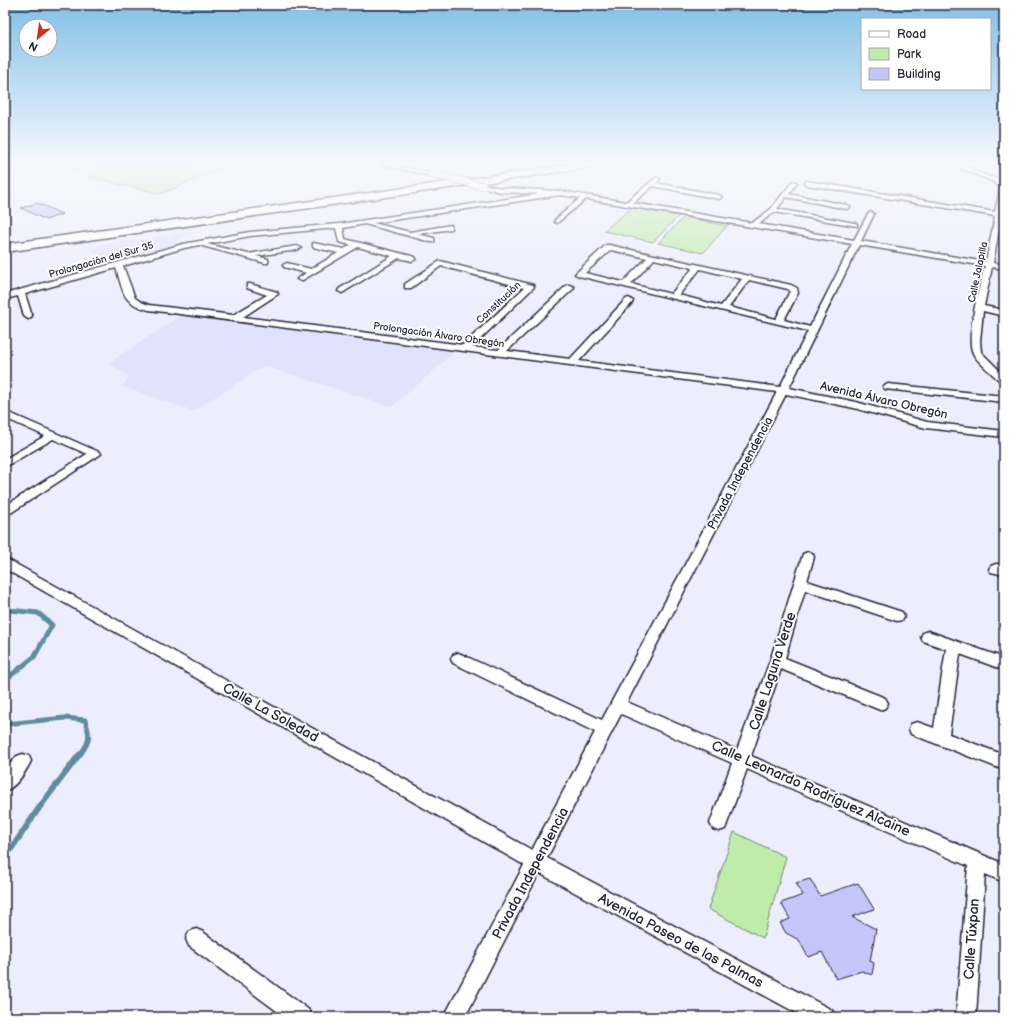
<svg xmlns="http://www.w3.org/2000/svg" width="1009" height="1022" viewBox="0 0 1009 1022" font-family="'Balsamiq Sans',sans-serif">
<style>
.built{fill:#e1e2fc}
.green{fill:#c0ecaa;stroke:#718772}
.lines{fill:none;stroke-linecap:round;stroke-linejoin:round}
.stream-far1{stroke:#5e8d9f;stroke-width:5}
.stream{stroke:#5e8d9f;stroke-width:6}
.building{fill:#c4c6f9;stroke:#22223b}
.street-casing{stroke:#22223b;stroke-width:3}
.highway-casing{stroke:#22223b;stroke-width:3}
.street{fill:#fff;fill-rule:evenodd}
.highway{fill:#fff;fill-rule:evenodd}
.street-bridge-casing{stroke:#22223b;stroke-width:8;stroke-linecap:butt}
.street-bridge{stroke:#fff;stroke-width:7}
.labels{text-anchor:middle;stroke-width:4;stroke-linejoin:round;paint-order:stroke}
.far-street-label{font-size:10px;fill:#22223b;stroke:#fff}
.street-label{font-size:12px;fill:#22223b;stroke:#fff}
.near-street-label{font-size:14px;fill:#22223b;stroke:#fff}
</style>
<rect width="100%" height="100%" fill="#edeefd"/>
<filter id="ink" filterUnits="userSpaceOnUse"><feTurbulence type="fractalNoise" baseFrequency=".025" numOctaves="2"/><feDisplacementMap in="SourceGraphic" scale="8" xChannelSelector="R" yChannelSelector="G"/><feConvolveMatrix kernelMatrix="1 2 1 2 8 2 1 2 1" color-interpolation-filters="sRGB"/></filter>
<g filter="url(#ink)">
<path class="built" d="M195,231L162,250L116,263L86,248Z
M185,313L457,350L392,407L264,366L193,411L121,386L130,377L108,363Z"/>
<path class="green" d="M53,164H233L160,194L90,177L95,175Z
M632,207L679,216L653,242L604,231Z
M684,217L727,226L703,253L658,243Z
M734,832L786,857L763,938L708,909Z"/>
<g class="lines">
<path class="stream-far1" d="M5,612L9,610L38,613L52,625L34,657L5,680
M5,724L65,718L85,720C91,737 90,742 79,756"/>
<path class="stream" d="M5,858L39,808L79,755"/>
</g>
<path class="building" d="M37,203L62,214L46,220L21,208Z
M810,879L820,896L858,883L874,909L852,917L876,929L870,961L874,963L872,975L862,971L836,979L822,952L808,957L799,940L786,933L780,923L790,919L781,903L803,895L796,883Z"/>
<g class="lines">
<g class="street-casing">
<path id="street" d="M380,164H389L434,174L431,176Z
M951,164H958L998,180L1004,185V201L993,263L1004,265V269L992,267L984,306L1004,310V316L983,311L980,341L981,352L1004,375V383L1001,382C994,375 976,361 973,353C965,338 980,284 985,266L859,245L789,388L856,402L927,422L1004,431V437L926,428L854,408L786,394L627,702L737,750L770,661L803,554L808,552L813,554L814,557L807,581L902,612L904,616L902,620L897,621L805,590L785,658L885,698L888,703L885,708L880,710L781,669L751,756L1004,864V882L985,874L976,1017H956L968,866L747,769L725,829L719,831L713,829L710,823L732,763L621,714L547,858L832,1010L835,1017H804L539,873L465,1017H444L524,865L5,569V558L532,850L595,732L453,663L451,659L453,655L458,653L463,655L602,720L777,392L149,310C121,303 124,292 116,268L25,294L32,316L28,319L24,316L18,296L5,299V294L183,244L250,232L339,224L540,194L501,192L481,187V185L483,184L501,188L560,191L626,202L657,177L660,179L656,183L719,195L722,197L719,199L653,186L633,203L752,223L771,209L792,182L794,181L797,183L789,194L847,205L850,207L847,209L786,197L777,209L855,223L857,224V226L774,212L759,224L854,240L868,214L871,212L874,214L861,241L986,262L995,216L807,185L804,183L807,181L995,212L1000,188L994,182ZM560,195L580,198L555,220V222L557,223L586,199L852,244L810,327L784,320L798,293L797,288L791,285L609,245H606L575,274L579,276L808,331L780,387L579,361L632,303L633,301L629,298L626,299L570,359L507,351L573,289L574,287L570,285H567L498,350L472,347L534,287L533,285L440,261L405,284V288H411L441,266L524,288L463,345L243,317L278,294L277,292L250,284H247V288L267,295L233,315L149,305L141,302L135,298L123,266L184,248L199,245L265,263H268V259L256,256L297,250L301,248L297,246L248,254L207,244L250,236L336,228L339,242L351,245L344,249L313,243V247L338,253L311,269L287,263L283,265L284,267L306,273L297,279L301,281L358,247L392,256L339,289L338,291L342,293L399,258L412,261L416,259L415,257L345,239L343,228L365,224L431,242H434V238L417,234L451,229V225L410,232L373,223ZM611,250L647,258L623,282L585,273ZM654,259L693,268L671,294L631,284ZM700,269L742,279L721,306L679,295ZM749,280L788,289L790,291L776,319L729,307Z
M888,384L1004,396V402L885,389L883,387Z
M5,411L99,452L101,454L9,514L5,515V506L87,454L53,439L5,467V459L45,436L5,418Z
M996,564L1004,565V575L991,572L989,569L991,566Z
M928,631L1004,658V670L960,654L949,734L1004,755V770L911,734L909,729L911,724L917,722L934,728L946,649L923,641L921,637L923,633Z
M23,754L29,756L31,761C26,771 16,787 5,791V770L17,756Z
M196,929L203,932L309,1010L312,1017H285L189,946L186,939L189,932Z"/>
</g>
<g class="highway-casing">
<path id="highway" d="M575,164H600L595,167L5,252V244Z"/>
</g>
<use href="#street" class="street"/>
<use href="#highway" class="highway"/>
<g class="street-bridge-casing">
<path id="street-bridge" d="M431,174L483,186"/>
</g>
<use href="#street-bridge" class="street-bridge"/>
</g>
</g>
<linearGradient id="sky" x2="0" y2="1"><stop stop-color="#81c1e6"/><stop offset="0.53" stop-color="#f7f7fe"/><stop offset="1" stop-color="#f7f7fe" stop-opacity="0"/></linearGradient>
<rect width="1009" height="307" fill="url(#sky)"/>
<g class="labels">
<g class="far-street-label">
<text transform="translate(101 259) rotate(-16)" y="4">Prolongación del Sur 35</text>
<text transform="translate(977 272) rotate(-78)" y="4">Calle Jalapilla</text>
<text transform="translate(498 302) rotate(-43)" y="4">Constitución</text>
<text transform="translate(439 334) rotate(8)" y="4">Prolongación Álvaro Obregón</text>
</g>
<g class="street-label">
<text transform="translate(884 400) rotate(13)" y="4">Avenida Álvaro Obregón</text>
<text transform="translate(740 473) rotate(-62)" y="4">Privada Independencia</text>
</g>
<g class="near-street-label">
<text transform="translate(772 671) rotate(-72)" y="5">Calle Laguna Verde</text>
<text transform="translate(271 712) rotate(29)" y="5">Calle La Soledad</text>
<text transform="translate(811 788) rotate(24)" y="5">Calle Leonardo Rodríguez Alcaine</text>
<text transform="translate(530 873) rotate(-62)" y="5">Privada Independencia</text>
<text transform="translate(971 939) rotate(-86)" y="5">Calle Túxpan</text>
<text transform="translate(681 940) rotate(28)" y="5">Avenida Paseo de las Palmas</text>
</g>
</g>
<rect width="1009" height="1022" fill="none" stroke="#fff" stroke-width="20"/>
<rect x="10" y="10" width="989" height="1002" fill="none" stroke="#22223b" stroke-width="1.5" filter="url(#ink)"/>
<rect x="861" y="18" width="130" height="72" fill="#ffffff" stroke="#a7a7b1"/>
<rect x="869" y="31" width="20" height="6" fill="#ffffff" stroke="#a7a7b1"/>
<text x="897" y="38" font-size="12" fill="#22223b">Road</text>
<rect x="869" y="48" width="20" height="12" fill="#c0ecaa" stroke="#a7a7b1"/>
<text x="897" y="58" font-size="12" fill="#22223b">Park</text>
<rect x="869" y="68" width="20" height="12" fill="#c4c6f9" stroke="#a7a7b1"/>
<text x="897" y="78" font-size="12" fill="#22223b">Building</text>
<g transform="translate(38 38) rotate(209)"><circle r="19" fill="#ffffff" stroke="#a7a7b1"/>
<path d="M0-3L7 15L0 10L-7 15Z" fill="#c8321e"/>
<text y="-6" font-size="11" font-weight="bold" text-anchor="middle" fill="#22223b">N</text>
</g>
</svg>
